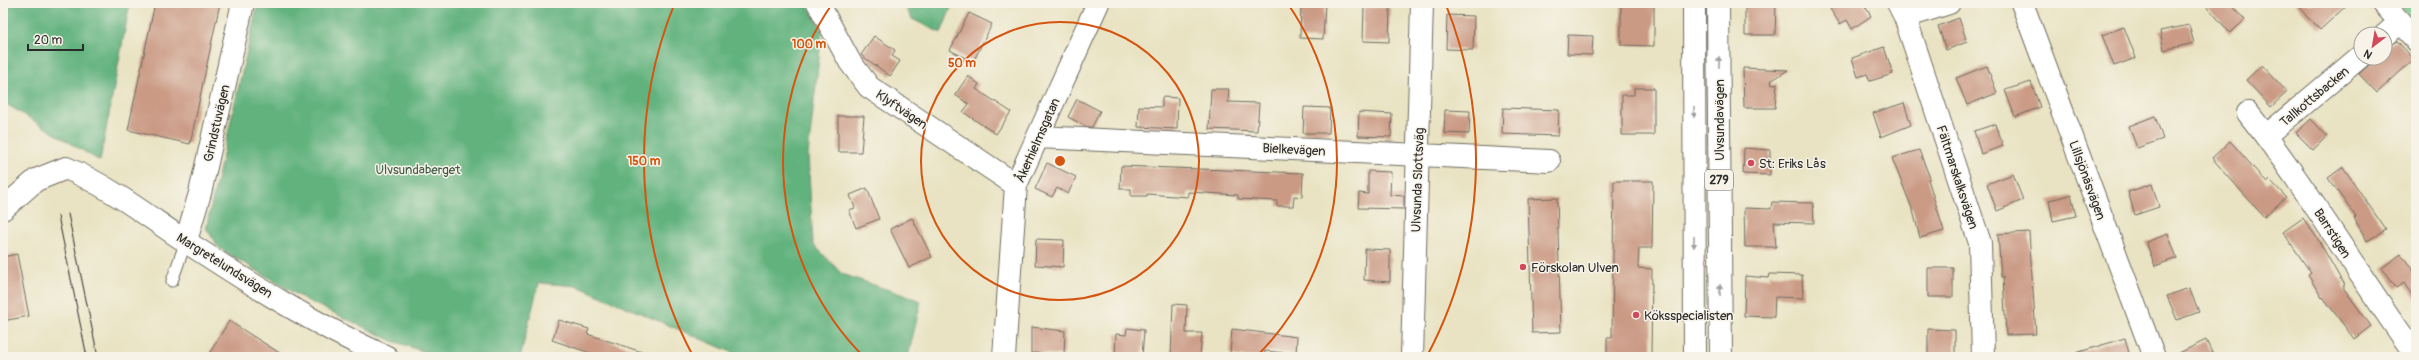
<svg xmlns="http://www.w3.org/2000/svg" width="2419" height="360" viewBox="0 0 2419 360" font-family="Pangolin,sans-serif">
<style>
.green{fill:#78cf95;stroke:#527d60}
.forest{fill:#62b27e;stroke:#466e54}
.building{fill:#ca9a84}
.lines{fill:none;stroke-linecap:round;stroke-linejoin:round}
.service-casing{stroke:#6e6b60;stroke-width:13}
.minor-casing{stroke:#6e6b60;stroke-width:24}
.primary-casing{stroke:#6e6b60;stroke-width:24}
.service{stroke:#fff;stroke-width:11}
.minor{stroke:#fff;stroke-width:22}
.primary{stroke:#fff;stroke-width:22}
.tram{stroke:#2b2b2b;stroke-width:1}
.oneway{fill:#a0a0a0}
.ring{fill:none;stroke:#d5540f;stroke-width:2}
.poi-dot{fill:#d1495b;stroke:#f7f3e8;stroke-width:1.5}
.labels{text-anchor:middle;stroke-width:3;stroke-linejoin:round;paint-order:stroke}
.shield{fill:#f7f3e8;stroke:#686764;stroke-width:1}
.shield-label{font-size:12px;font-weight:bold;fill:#2b2b2b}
.street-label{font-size:13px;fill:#2b2b2b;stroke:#f7f3e8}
.poi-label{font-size:13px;fill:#2b2b2b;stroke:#f7f3e8;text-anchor:start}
.park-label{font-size:13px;fill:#425c4b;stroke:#f7f3e8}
.centre{fill:#d5540f;stroke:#f7f3e8;stroke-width:2}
.ring-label{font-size:12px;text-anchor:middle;font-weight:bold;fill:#d5540f;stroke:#f7f3e8;stroke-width:3;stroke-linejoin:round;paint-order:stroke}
</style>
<rect width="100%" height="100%" fill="#f7f3e8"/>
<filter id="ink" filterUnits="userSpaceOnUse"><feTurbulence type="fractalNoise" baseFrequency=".025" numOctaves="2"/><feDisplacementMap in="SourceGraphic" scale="8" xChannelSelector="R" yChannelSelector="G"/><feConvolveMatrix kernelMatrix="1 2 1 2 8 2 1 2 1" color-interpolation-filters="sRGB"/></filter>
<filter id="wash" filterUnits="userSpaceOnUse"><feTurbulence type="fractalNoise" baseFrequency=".012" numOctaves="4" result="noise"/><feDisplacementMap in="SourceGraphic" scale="16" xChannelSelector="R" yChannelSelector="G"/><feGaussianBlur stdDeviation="0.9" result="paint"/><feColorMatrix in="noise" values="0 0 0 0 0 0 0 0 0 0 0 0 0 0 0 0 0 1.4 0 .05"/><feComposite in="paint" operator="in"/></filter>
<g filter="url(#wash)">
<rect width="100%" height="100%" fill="#e9e3c3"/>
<path class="green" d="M2399,3H2416V22Z"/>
<path class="forest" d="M3,3H130L100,161L3,102Z
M258,3H807L822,31L808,155L813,244L842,274L921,301L908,357H743L577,286L539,283L520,357H440L393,341L306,300L219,248L206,228Z
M903,3H953L941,33L912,19Z"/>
<g id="blocks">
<path class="building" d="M155,3H220L190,144L128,130Z
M1301,3L1325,4L1323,39L1300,38Z
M1745,3H1776L1775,35H1745Z
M1840,3H1863L1871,16L1852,29L1847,20L1840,24L1830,9Z
M2204,3H2230L2245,20L2230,33Z
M2295,3H2349L2320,30Z
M1621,4H1654V46L1621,45Z
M1364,7L1390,8L1389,42L1363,41Z
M969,13L992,24L973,62L950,50Z
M1447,15L1474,16L1473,50L1446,49Z
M1959,18L1967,42L1946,50L1938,26Z
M2189,25L2194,43L2164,50L2160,31Z
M2124,27L2136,58L2114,66L2102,35Z
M1568,35L1593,36L1592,55L1567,54Z
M874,36L895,50L892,56L900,61L890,76L861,55Z
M2397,41L2414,59L2377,93L2359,74L2369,65L2373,58H2385V47Z
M1884,47L1893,74L1870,81L1867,74L1858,77L1852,58Z
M2262,65L2287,92L2271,107L2246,80Z
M1987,66L1997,93L1967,105L1956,78Z
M1743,68L1788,70L1771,81L1772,85L1777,83L1775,108H1744Z
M968,76L979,84L976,89L1011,112L996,134L963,112L969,104L955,95Z
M2031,82L2040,107L2015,117L2005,90Z
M1634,88H1654V135H1622V95H1634Z
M1211,89H1229L1228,102L1259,103L1257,131L1209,129Z
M1162,97L1178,98L1177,129L1138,127L1139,106L1162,107Z
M1077,99L1100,111L1092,127H1087L1068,117Z
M1904,103L1911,125L1881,137L1873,113Z
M1304,107L1330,108L1329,133H1303Z
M1503,108L1559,110L1558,136L1502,134Z
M1445,110L1470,111L1469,134L1444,133Z
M1359,112L1392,114L1391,137L1358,136Z
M838,116H864L861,152H838Z
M2155,116L2163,139L2137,148L2129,126Z
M2311,119L2327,136L2313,150L2296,133Z
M1996,124L2003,146L1981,154L1974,131Z
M2230,141L2267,183L2270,180L2286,197L2264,217L2212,158Z
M1744,148L1770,150V175L1743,174Z
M1919,150L1930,178L1928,179L1944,231L1920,238L1913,211L1892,158Z
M1047,163L1076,177L1068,194L1057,188L1052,197L1035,189Z
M1121,166L1303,173L1302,197L1294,196L1293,206H1277V201L1238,199V195L1188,192V197L1147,194V196H1131V189H1120Z
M2343,167L2386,230L2367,241L2354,218L2356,217L2328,178Z
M1368,171L1391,172L1390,195L1404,196V209L1358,208L1359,193L1368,194Z
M2013,174L2023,200L1997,211L1987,184Z
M1614,181H1653L1652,248H1639L1638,268L1652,269L1651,357H1607V338H1612Z
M2152,184L2159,207L2135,215L2128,192Z
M867,188L879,219L856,228L849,210L855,208L850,195Z
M2071,195L2076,216L2053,221L2049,200Z
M1557,198L1561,332L1532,333L1528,199Z
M1772,202L1813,203L1814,223L1774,222L1776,247H1745L1744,208L1771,209Z
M912,218L932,257L909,268L890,229Z
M2303,218L2319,241L2344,285L2342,286L2371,326L2354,339L2323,297L2322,298L2308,275L2311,273L2283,232Z
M2029,232L2036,334L2006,335L2003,276L2001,277L1998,234Z
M2168,234L2177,258L2155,266L2146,242Z
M1036,239L1064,240L1063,267L1035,265Z
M1365,249L1390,250V282L1364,280Z
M17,254L29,316L3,321V257Z
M2401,254L2416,274V301L2404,283L2396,288L2382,268Z
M1928,268H1953V297H1928Z
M1770,274L1802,275L1803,298L1775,297L1774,317L1744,316L1745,276L1769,278Z
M2189,288L2199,312L2177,320L2167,296Z
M1173,304L1187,305L1186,333H1202L1200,357H1171Z
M559,320L589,329L587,334L648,354V357H602L552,340Z
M229,321L286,357H207Z
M1031,327L1065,331L1064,355L1031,353Z
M1127,328L1144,330L1142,357H1115L1116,334L1126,335Z
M1232,329L1297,337L1296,354L1265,351L1264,357H1240L1230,354Z
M1928,329L1955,330V356H1928Z
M2125,338L2130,357H2077L2076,353Z
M2206,340L2214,357H2171Z"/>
</g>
</g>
<g filter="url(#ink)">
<use href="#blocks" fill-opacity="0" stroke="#6e6b60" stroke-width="1"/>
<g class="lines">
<g class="service-casing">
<path id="service" d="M172,281L186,241"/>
</g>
<g class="minor-casing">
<path id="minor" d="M818,3L850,62L869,87L1016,185
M1898,3L1905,17L1980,243L1983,357
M2022,3L2154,357
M2383,3L2416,40
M1905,17L1949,3
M2385,35L2400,22
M2248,113C2309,190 2358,276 2416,355
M2266,136L2361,56
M1038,137L1549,161
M3,209L36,180L66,168C109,186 146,215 185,241C249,283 317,326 387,357
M186,241L200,193L243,3
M1004,357L1016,185L1098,3
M1412,357L1422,3"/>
</g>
<g class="primary-casing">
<path id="primary" d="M1694,3L1695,357
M1718,3L1721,357"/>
</g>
<use href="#service" class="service"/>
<use href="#minor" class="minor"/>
<use href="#primary" class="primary"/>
<path class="tram" d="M68,214L98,357
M58,216L87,357"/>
</g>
<defs><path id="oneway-solid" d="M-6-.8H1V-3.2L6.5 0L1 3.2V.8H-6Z"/></defs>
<g class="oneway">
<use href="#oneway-solid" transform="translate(1719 62) rotate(-90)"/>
<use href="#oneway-solid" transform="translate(1694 112) rotate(90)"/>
<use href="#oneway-solid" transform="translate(1694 242) rotate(90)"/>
<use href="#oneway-solid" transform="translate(1720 290) rotate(-90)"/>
</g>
</g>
<g class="ring">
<circle cx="1060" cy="161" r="139"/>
<path d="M864 357A277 277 0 0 1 832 4M1288 4A277 277 0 0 1 1256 357"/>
<path d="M693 356A416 416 0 0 1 674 5M1446 5A416 416 0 0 1 1427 356"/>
</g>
<g class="poi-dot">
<circle cx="1751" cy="163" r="4"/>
<circle cx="1523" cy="267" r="4"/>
<circle cx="1636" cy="315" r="4"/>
</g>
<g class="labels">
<rect class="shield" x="1705" y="170" width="28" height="20" rx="3"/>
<g class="shield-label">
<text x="1719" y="184">279</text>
</g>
<g class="street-label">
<text transform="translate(2314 96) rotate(-40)" y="5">Tallkottsbacken</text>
<text transform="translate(902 109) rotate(34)" y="5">Klyftvägen</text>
<text transform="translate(1719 120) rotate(-90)" y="5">Ulvsundavägen</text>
<text transform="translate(216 123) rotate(-77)" y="5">Grindstuvägen</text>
<text transform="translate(1037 140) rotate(-66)" y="5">Åkerhielmsgatan</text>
<text transform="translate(1294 149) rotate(3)" y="5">Bielkevägen</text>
<text transform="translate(1958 177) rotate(72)" y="5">Fältmarskalksvägen</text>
<text transform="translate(1417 180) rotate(-88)" y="5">Ulvsunda Slottsväg</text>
<text transform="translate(2088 180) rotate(70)" y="5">Lillsjönäsvägen</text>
<text transform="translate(2333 233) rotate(57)" y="5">Barrstigen</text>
<text transform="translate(225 265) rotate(32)" y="5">Margretelundsvägen</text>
</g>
<g class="poi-label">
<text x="1759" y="168">St: Eriks Lås</text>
<text x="1531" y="272">Förskolan Ulven</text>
<text x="1644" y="320">Köksspecialisten</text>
</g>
<g class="park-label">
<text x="418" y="174">Ulvsundaberget</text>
</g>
</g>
<circle cx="1060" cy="161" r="6" class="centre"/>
<g class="ring-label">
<text x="809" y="48">100 m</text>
<text x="962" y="67">50 m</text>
<text x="644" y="165">150 m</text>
</g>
<rect width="2419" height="360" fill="none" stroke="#f7f3e8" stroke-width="16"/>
<g transform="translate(2373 46) rotate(211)"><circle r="19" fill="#f7f3e8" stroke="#a5a39c"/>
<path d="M0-3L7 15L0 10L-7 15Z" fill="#d1495b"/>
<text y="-6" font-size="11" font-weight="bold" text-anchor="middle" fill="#2b2b2b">N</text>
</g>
<path d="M28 44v6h55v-6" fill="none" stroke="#2b2b2b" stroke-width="2"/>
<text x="34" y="44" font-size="12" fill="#2b2b2b" stroke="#f7f3e8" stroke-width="3" paint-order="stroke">20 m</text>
</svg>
